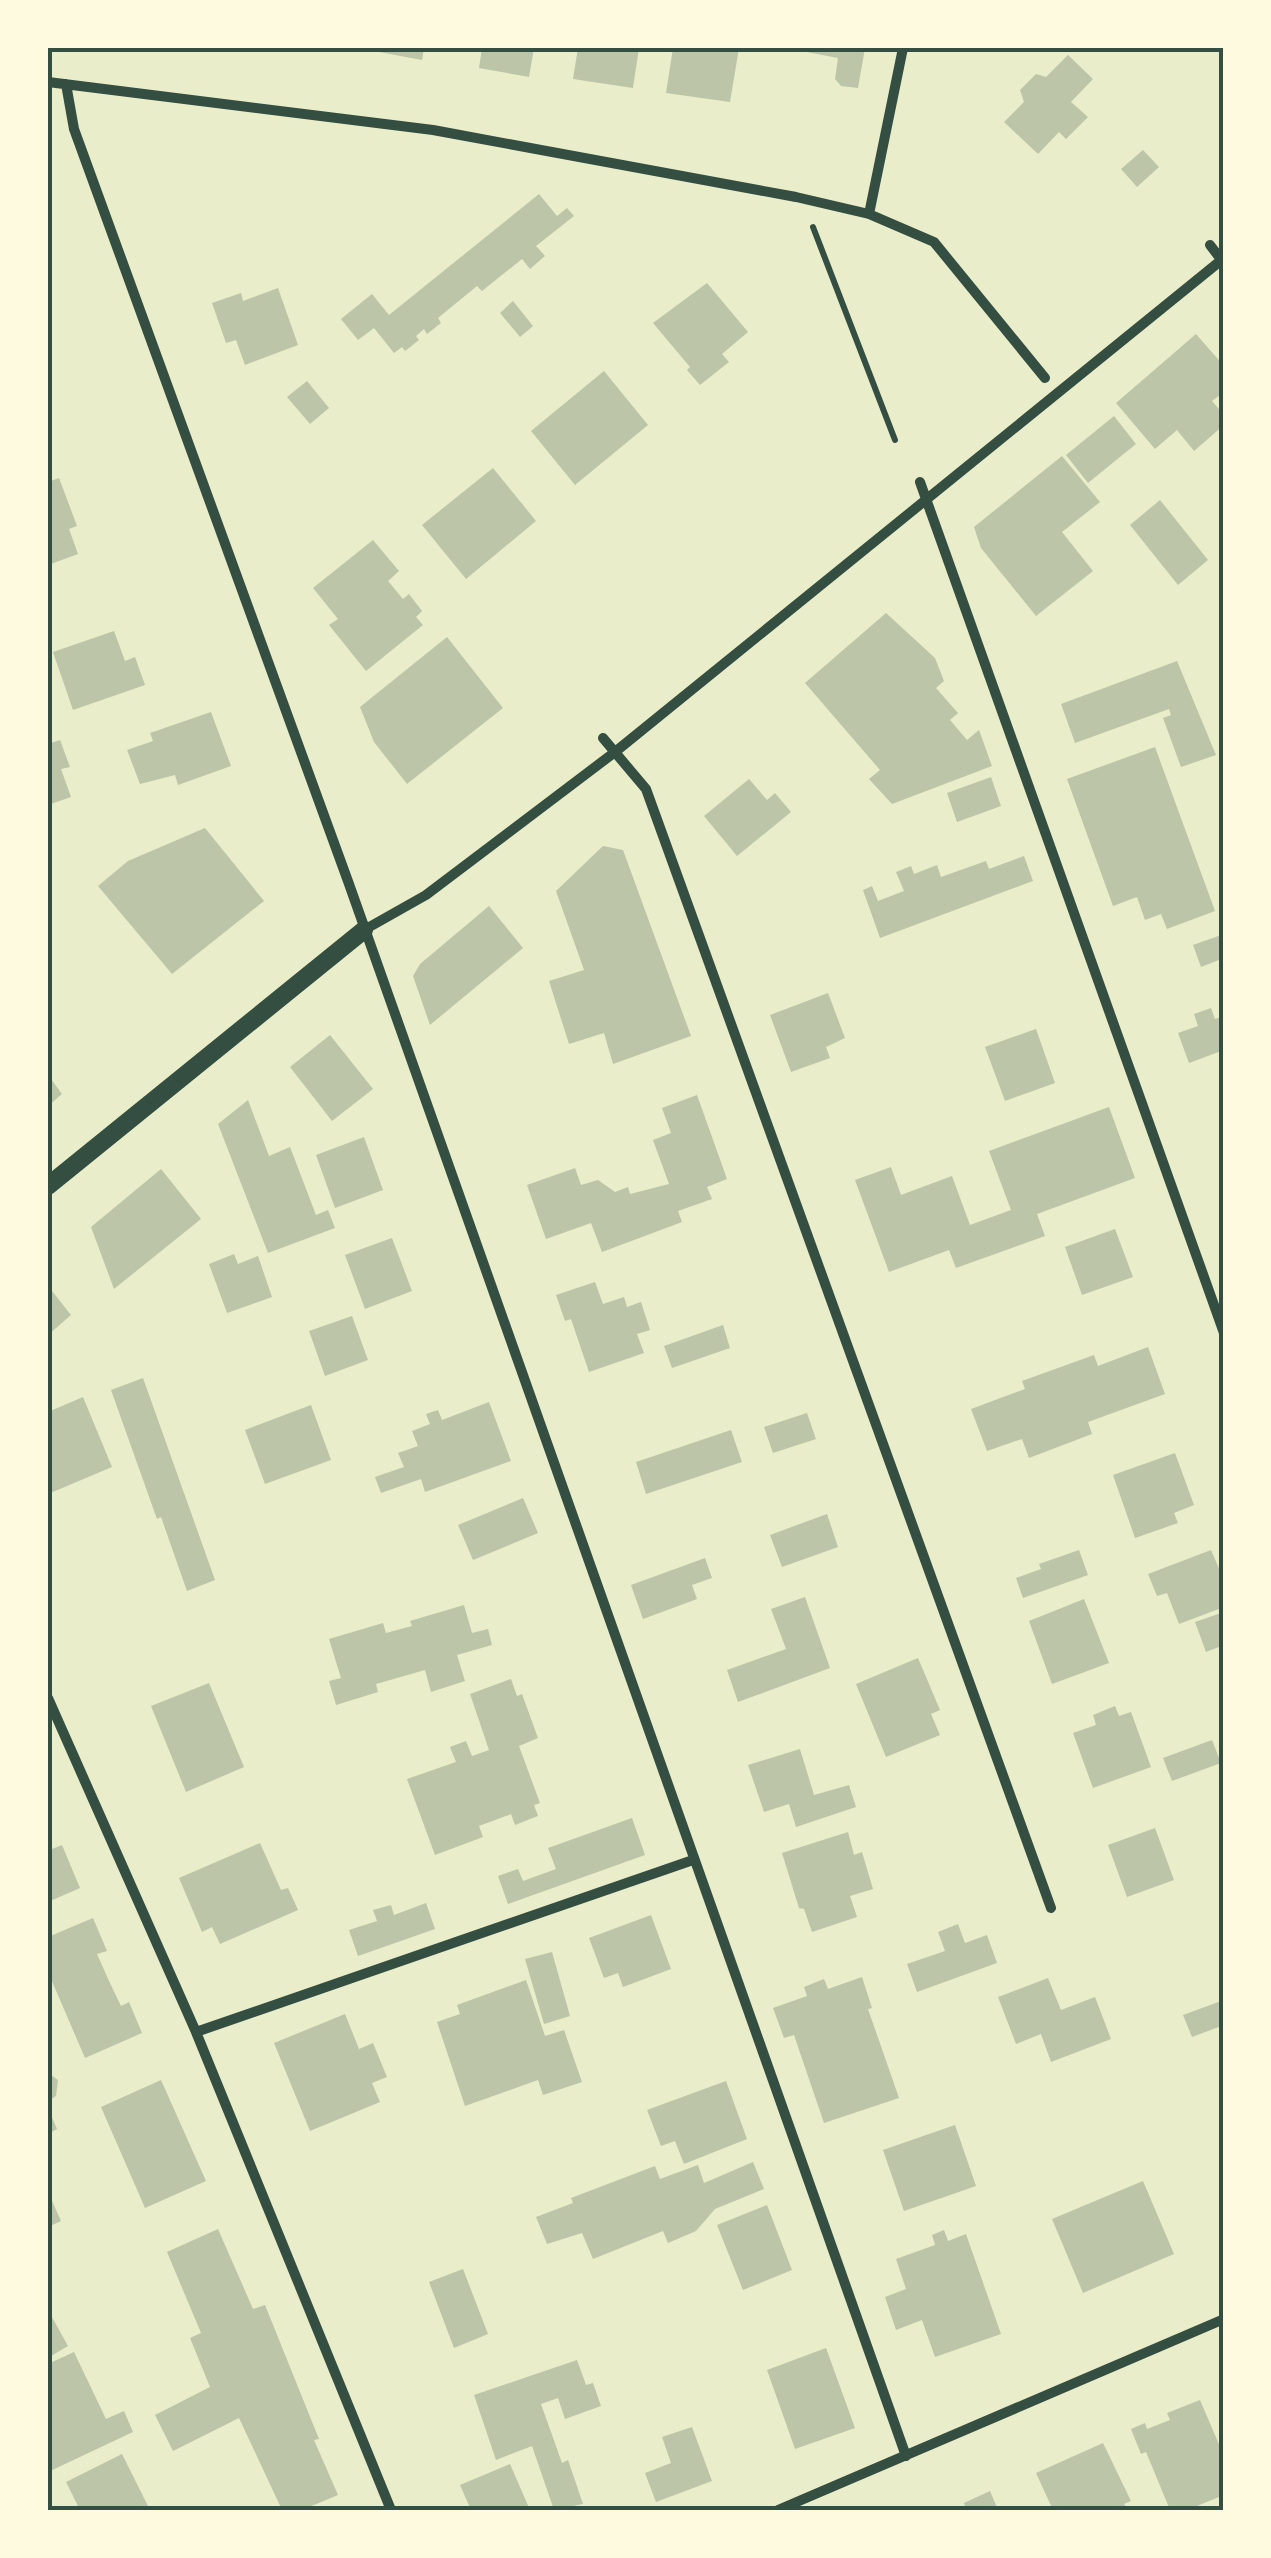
<svg xmlns="http://www.w3.org/2000/svg" width="1271" height="2558" viewBox="0 0 1271 2558" font-family="'Space Grotesk',sans-serif">
<style>
.building{fill:#bcc5a7}
.lines{fill:none;stroke-linecap:round;stroke-linejoin:round}
.path{stroke:#344e41;stroke-width:6}
.minor{stroke:#344e41;stroke-width:10}
.tertiary{stroke:#344e41;stroke-width:18}
.neatline{fill:none;stroke:#344e41;stroke-width:4}
</style>
<rect width="100%" height="100%" fill="#e9edc9"/>
<path class="building" d="M358,48H424L422,60Z
M482,48H534L529,77L479,68Z
M578,48H639L633,88L573,79Z
M673,48H739L730,102L666,93Z
M786,48H865L858,88L841,86L835,79L838,58Z
M1068,55L1093,79L1071,102L1088,117L1066,139L1059,132L1038,154L1004,122L1024,102L1020,90L1036,74L1046,77Z
M1143,150L1159,167L1137,187L1121,169Z
M539,194L557,216L567,208L574,216L536,246L545,256L530,269L522,259L482,291L477,286L438,318L441,323L427,334L424,329L416,336L419,340L405,351L402,347L394,353L374,328L358,340L341,319L372,294L389,315Z
M707,283L748,332L722,354L729,362L700,385L687,370L690,367L653,323Z
M278,288L298,345L245,365L236,340L226,343L212,303L241,293L243,301Z
M513,301L533,326L520,337L500,313Z
M1196,334L1224,366V392L1212,401L1224,415V425L1194,451L1177,430L1155,449L1116,403Z
M604,371L648,425L575,485L531,431Z
M307,381L329,408L310,424L287,397Z
M1114,416L1136,444L1088,483L1066,455Z
M1062,456L1100,502L1062,532L1093,571L1036,616L981,548L974,527Z
M493,468L536,521L466,579L422,525Z
M59,478L77,526L69,529L78,554L48,565V482Z
M1160,500L1208,560L1178,585L1130,525Z
M373,540L399,571L388,581L403,599L409,594L422,611L416,617L423,625L366,671L329,625L338,619L313,588Z
M886,613L935,658L944,681L936,688L958,713L950,720L967,740L979,730L992,766L892,804L869,779L880,770L805,683Z
M114,631L125,661L135,657L145,685L73,710L53,652Z
M447,637L503,708L407,784L374,742L360,707Z
M1177,661L1216,755L1181,767L1163,718L1171,715L1169,709L1075,743L1061,704Z
M211,712L231,766L178,785L175,775L140,784L127,750L153,741L150,733Z
M60,740L70,767L61,769L71,797L48,805V744Z
M1155,747L1215,911L1167,929L1161,914L1145,920L1137,897L1113,906L1067,779Z
M991,777L1001,806L957,822L947,793Z
M749,779L767,800L775,793L791,812L737,856L704,816Z
M205,828L264,901L172,974L98,886L128,861Z
M603,846L623,850L691,1036L613,1064L604,1033L569,1044L549,981L584,970L556,891Z
M1024,856L1033,881L880,938L863,890L872,886L878,901L904,891L896,872L911,866L914,874L937,865L941,877L986,861L989,869Z
M489,906L523,948L430,1025L413,976L420,964Z
M1224,934V958L1201,967L1193,945Z
M828,993L845,1038L826,1047L830,1058L791,1072L770,1015Z
M1211,1008L1215,1019L1224,1016V1050L1189,1063L1178,1033L1198,1026L1194,1014Z
M1036,1029L1055,1083L1005,1101L985,1047Z
M330,1035L373,1089L332,1121L290,1067Z
M48,1075L62,1094L48,1106Z
M697,1095L727,1179L707,1187L712,1199L678,1211L682,1222L602,1252L591,1223L546,1239L527,1185L575,1168L581,1185L598,1180L615,1192L628,1187L630,1194L669,1184L653,1140L671,1133L662,1108Z
M248,1100L269,1156L290,1147L316,1215L328,1210L335,1228L268,1253L218,1124Z
M1109,1107L1135,1178L1037,1214L1045,1236L956,1268L949,1250L889,1272L855,1180L891,1167L901,1195L952,1176L970,1225L1011,1210L989,1151Z
M364,1137L383,1190L335,1208L316,1155Z
M161,1169L201,1219L114,1289L91,1227Z
M1115,1229L1133,1277L1082,1295L1065,1247Z
M392,1238L412,1291L365,1309L345,1255Z
M234,1254L238,1264L258,1256L272,1297L227,1313L209,1264Z
M595,1282L603,1304L624,1297L627,1307L641,1302L650,1330L637,1334L644,1353L589,1372L571,1319L565,1321L556,1295Z
M48,1286L71,1315L48,1335Z
M352,1316L368,1360L325,1376L309,1331Z
M723,1325L730,1348L672,1368L664,1346Z
M1148,1347L1165,1394L1088,1422L1092,1434L1029,1458L1022,1439L987,1451L971,1409L1025,1389L1022,1381L1094,1355L1098,1366Z
M143,1378L215,1580L187,1591L161,1517L157,1519L111,1390Z
M83,1397L112,1467L48,1494V1412Z
M489,1402L511,1461L425,1492L421,1479L381,1493L375,1477L404,1467L398,1453L418,1446L412,1431L430,1424L426,1414L438,1410L442,1420Z
M311,1405L331,1460L265,1484L245,1430Z
M807,1413L816,1439L773,1453L764,1427Z
M731,1430L742,1462L646,1494L636,1462Z
M1175,1453L1194,1505L1174,1513L1178,1523L1135,1538L1113,1475Z
M523,1498L538,1533L473,1560L458,1525Z
M827,1514L838,1547L782,1567L770,1535Z
M1079,1550L1088,1575L1023,1598L1016,1578L1041,1569L1039,1564Z
M1211,1550L1224,1580V1607L1179,1624L1167,1593L1157,1596L1148,1574Z
M705,1558L712,1578L692,1585L697,1599L643,1619L631,1585Z
M805,1597L830,1668L738,1702L727,1670L786,1649L771,1609Z
M1084,1599L1109,1663L1052,1684L1029,1621Z
M464,1605L472,1633L488,1629L492,1645L457,1655L465,1681L431,1692L425,1670L376,1684L378,1692L336,1705L329,1681L341,1678L329,1639L383,1623L386,1633L412,1626L410,1621Z
M1224,1612V1645L1206,1652L1195,1622Z
M918,1658L940,1710L931,1714L940,1735L886,1757L856,1684Z
M511,1679L517,1696L522,1694L538,1738L519,1746L540,1803L534,1805L538,1816L515,1825L511,1814L479,1826L483,1837L435,1855L407,1779L456,1762L450,1747L466,1741L472,1756L489,1750L470,1694Z
M209,1683L244,1767L186,1792L151,1706Z
M1115,1706L1119,1716L1131,1712L1151,1767L1093,1788L1073,1733L1096,1725L1093,1715Z
M1212,1740L1221,1763L1172,1781L1163,1758Z
M800,1749L814,1795L849,1785L856,1807L796,1827L789,1804L764,1812L748,1765Z
M632,1818L645,1855L508,1904L498,1876L518,1869L523,1881L556,1869L548,1848Z
M1155,1828L1174,1880L1127,1897L1108,1845Z
M848,1832L854,1855L862,1852L873,1889L850,1896L857,1917L812,1932L804,1909L799,1908L782,1853Z
M48,1840L52,1849L62,1845L80,1888L48,1902Z
M260,1843L281,1890L288,1888L298,1910L220,1944L212,1927L202,1932L179,1878Z
M426,1903L435,1929L358,1956L349,1930L377,1921L373,1910L391,1905L394,1915Z
M651,1915L671,1969L623,1987L618,1973L604,1978L589,1938Z
M93,1918L107,1951L97,1954L109,1981L121,2006L129,2002L142,2033L85,2058L48,1972V1937Z
M958,1924L965,1943L987,1935L997,1963L917,1992L907,1964L945,1951L938,1932Z
M552,1952L570,2016L544,2024L525,1959Z
M862,1977L872,2008L868,2009L899,2098L824,2123L794,2035L784,2038L773,2008L807,1996L804,1987L824,1979L828,1989Z
M1048,1978L1061,2010L1095,1997L1111,2039L1051,2062L1041,2034L1016,2044L998,1997Z
M526,1980L545,2036L564,2030L582,2082L543,2095L538,2080L465,2106L437,2022L460,2014L457,2005Z
M1224,2000V2025L1192,2037L1183,2015Z
M345,2014L359,2049L373,2043L387,2077L372,2083L380,2102L310,2131L274,2043Z
M48,2073L58,2080L56,2096L48,2101Z
M161,2080L206,2181L145,2208L101,2107Z
M726,2081L747,2139L684,2164L675,2141L661,2146L647,2110Z
M48,2108L57,2129L48,2134Z
M955,2125L976,2186L904,2211L883,2150Z
M753,2162L764,2189L715,2209L696,2231L668,2243L663,2231L593,2259L582,2233L547,2244L536,2217L573,2203L571,2198L655,2166L660,2179L698,2165L704,2183Z
M1143,2181L1174,2254L1083,2293L1052,2219Z
M48,2192L61,2221L48,2227Z
M767,2205L792,2270L743,2290L717,2225Z
M218,2229L253,2309L265,2305L319,2439L314,2440L338,2495L302,2510H282L239,2418L173,2451L155,2415L210,2387L190,2338L201,2333L167,2252Z
M944,2230L948,2241L966,2234L1001,2334L935,2357L922,2320L896,2330L885,2297L906,2289L896,2259L935,2245L932,2235Z
M463,2269L488,2334L454,2348L429,2282Z
M48,2310L68,2346L51,2356L48,2350Z
M826,2348L855,2428L795,2449L767,2370Z
M74,2352L106,2419L124,2411L133,2432L48,2472V2364Z
M577,2360L586,2385L593,2383L601,2406L565,2419L558,2398L541,2404L562,2463L568,2460L583,2504L554,2510L532,2446L496,2460L474,2395Z
M1200,2400L1224,2456V2495L1187,2510H1170L1146,2452L1141,2454L1131,2429L1145,2423L1147,2429L1170,2420L1167,2413Z
M692,2427L712,2481L656,2502L645,2473L671,2463L662,2437Z
M1103,2443L1131,2501L1124,2504L1128,2510H1053L1036,2473Z
M122,2454L150,2510H80L66,2482Z
M510,2464L530,2510H471L460,2485Z
M990,2491L998,2510H966L964,2503Z"/>
<g class="lines">
<path class="path" d="M813,227L895,440"/>
<path class="minor" d="M48,82L433,130L796,197L869,214L934,242L1045,378
M66,84L74,129L349,884L906,2456
M869,214L903,48
M1210,245L1223,262
M920,482L1224,1333
M603,738L646,789L1051,1908
M364,930L426,895L615,752L1224,258
M48,1698L196,2032L391,2510
M196,2032L693,1860
M778,2510L1224,2319"/>
<path class="tertiary" d="M48,1186L364,930"/>
</g>
<rect width="1271" height="2558" fill="none" stroke="#fefae0" stroke-width="100"/>
<rect x="50" y="50" width="1171" height="2458" class="neatline"/>
</svg>
